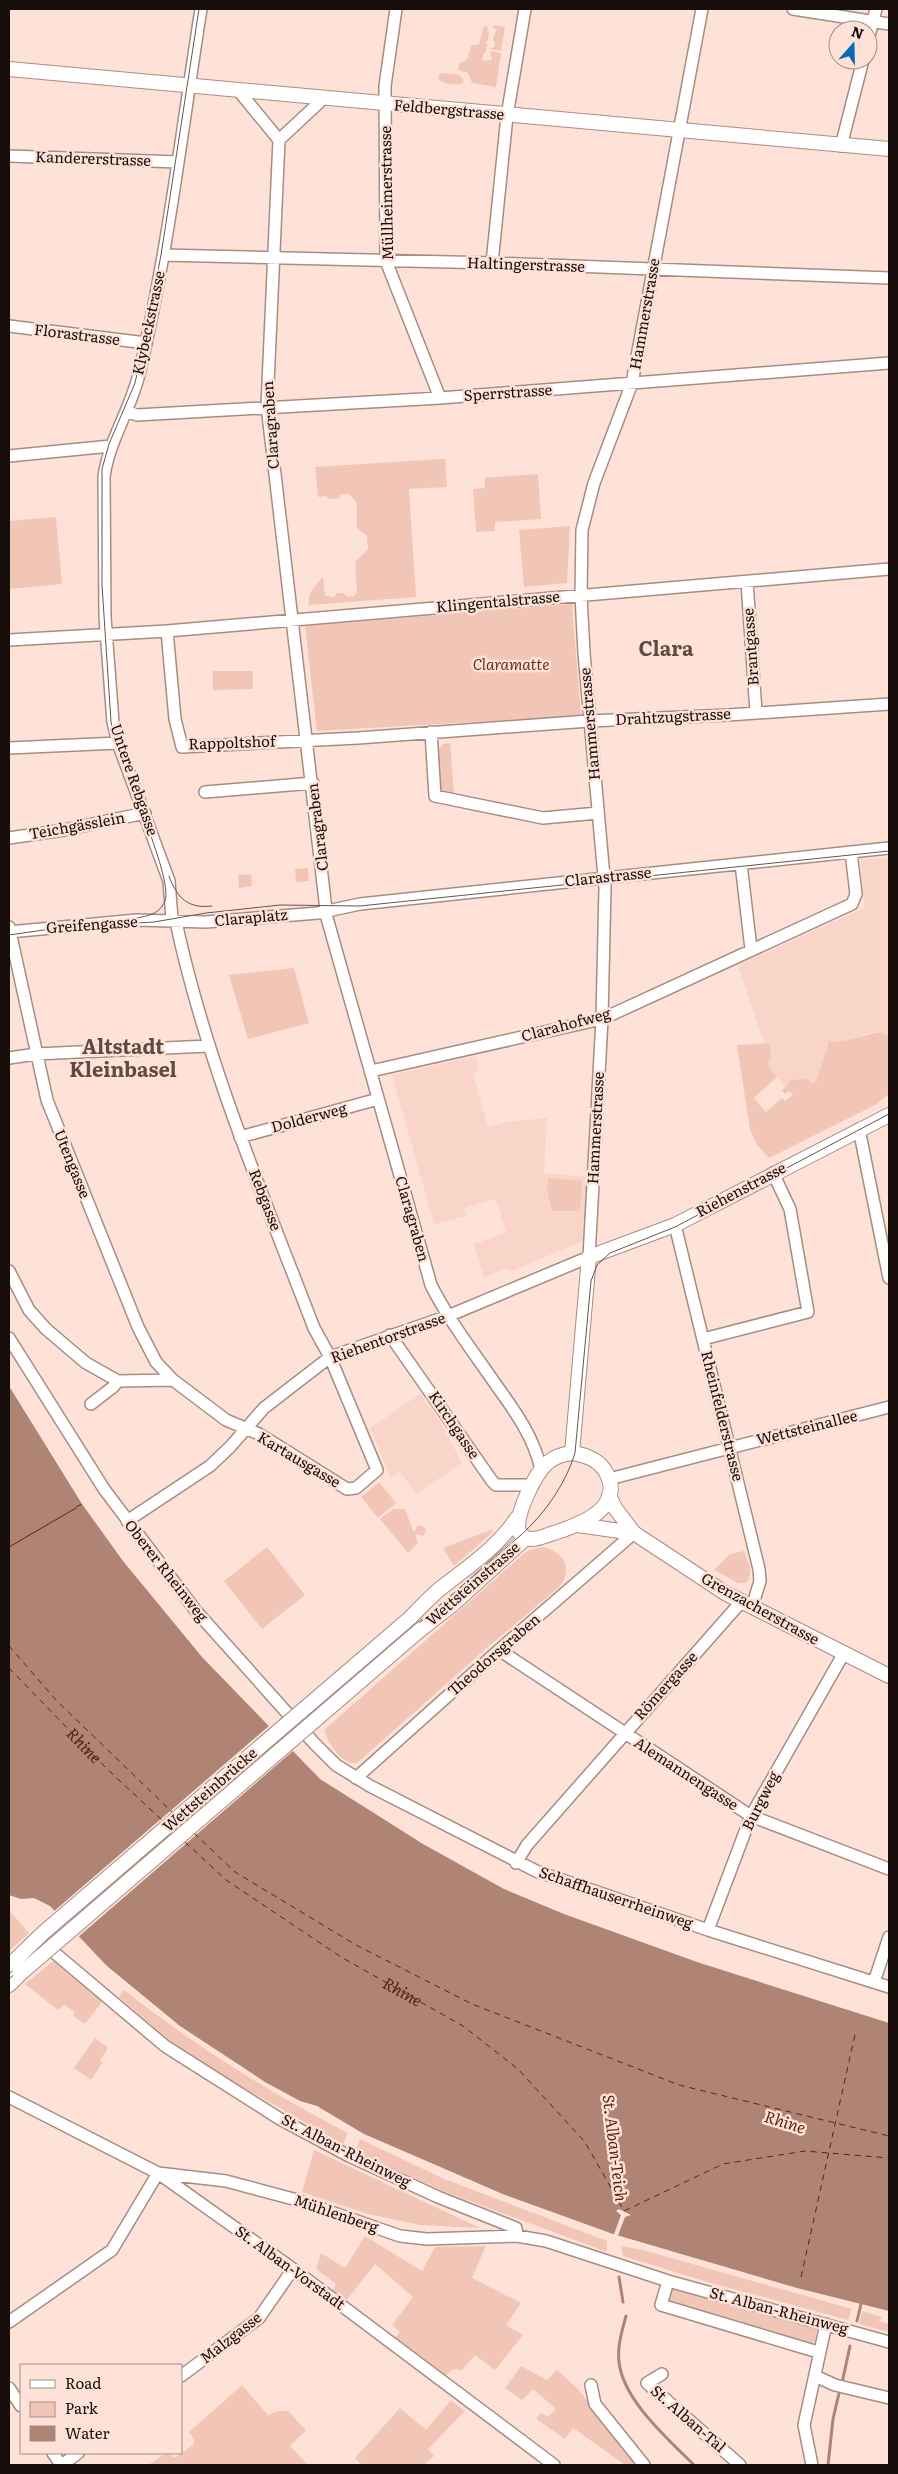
<svg xmlns="http://www.w3.org/2000/svg" width="898" height="2474" viewBox="0 0 898 2474" font-family="Literata,serif">
<style>
.built{fill:#f8d5c8}
.green{fill:#f2c6b6}
.water{fill:#b08474}
.pier{fill:#fee2d8}
.lines{fill:none;stroke-linecap:round;stroke-linejoin:round}
.stream{stroke:#b08474;stroke-width:3}
.ferry{stroke:#5b230d;stroke-width:1;stroke-dasharray:6 5;stroke-linecap:butt}
.minor-casing{stroke:#a68d84;stroke-width:14}
.major-casing{stroke:#a68d84;stroke-width:16}
.minor{stroke:#fff;stroke-width:11}
.major{stroke:#fff;stroke-width:14}
.tram{stroke:#655550;stroke-width:1}
.major-bridge-casing{stroke:#a68d84;stroke-width:16;stroke-linecap:butt}
.major-bridge{stroke:#fff;stroke-width:14}
.labels{text-anchor:middle;stroke-width:5;stroke-linejoin:round;paint-order:stroke}
.street-label{font-size:15px;fill:#170e0b;stroke:#fee2d8}
.park-label{font-size:15px;font-style:italic;fill:#6c321d;stroke:#fee2d8}
.water-label{font-size:16px;font-style:italic;fill:#5b230d;stroke:#fee2d8}
.district-label{font-size:20px;font-weight:bold;fill:#604941;stroke:#fee2d8}
</style>
<rect width="100%" height="100%" fill="#fee2d8"/>
<path class="built" d="M889,858V1035H883V1032L868,1033L849,1041H829L816,1082L811,1084L808,1080H790L784,1085L771,1070L768,1061L771,1060L770,1043H764L738,965L864,908L861,859Z
M476,1056L479,1071L473,1074L488,1127L506,1122L547,1118L544,1173L588,1177L583,1241L509,1272L507,1268L484,1278L474,1244L506,1233L496,1199L464,1208L466,1216L434,1224L392,1075Z
M420,1394L442,1425L462,1463L416,1494L400,1472L391,1478L370,1428Z"/>
<path class="green" d="M494,25L505,27L501,51L490,49L494,47L495,41H492L497,29L493,28Z
M484,26L488,27L487,31H489L488,41H485L487,45L485,54L483,53V61L492,60L490,51L501,53L496,87L472,83L468,73L458,70L459,63L467,60L471,46L479,44Z
M440,73L459,75L464,80L462,84C454,85 442,84 438,78Z
M440,459H445L447,487L409,489L416,597L309,605C307,593 315,586 323,577L325,596L334,597L337,593H343L347,597L354,596L357,592L355,562L368,549L367,536L357,528V504L350,494H341L340,498L329,499L326,496L318,497L315,467Z
M538,474L541,519L495,522V531L476,532L473,489L485,488V478Z
M56,517L62,584L9,589V521Z
M570,526L567,583L524,587L519,530Z
M572,604L581,716L317,731L305,626Z
M213,671H253V689L213,690Z
M450,743L454,795L443,792L441,788L437,753L443,744Z
M308,868L309,881L296,882L295,869Z
M251,874L252,886L239,888L238,875Z
M294,968L309,1023L248,1039L229,975Z
M883,1032L884,1035H889V1094L875,1105L769,1158L757,1145L750,1130L737,1045L770,1043L771,1060L768,1061L771,1070L777,1077L754,1098L766,1112L782,1098L785,1101L793,1095L789,1091L785,1094L782,1091L790,1080L808,1079L811,1084L816,1082L829,1041C849,1044 864,1033 883,1032Z
M548,1178L582,1181L580,1211H552L547,1190Z
M379,1482L396,1503L378,1518L361,1497Z
M393,1509H405L414,1533L417,1526L421,1525L426,1530L423,1536L415,1534L418,1543L408,1553L380,1519Z
M493,1529V1532L454,1566L443,1548Z
M267,1547L305,1595L262,1629L224,1581Z
M543,1547C565,1552 574,1571 558,1588L489,1646L357,1763C341,1765 328,1743 324,1730L527,1551Z
M744,1551C747,1561 755,1574 746,1583H738L714,1570L730,1554Z
M9,1910L29,1933L9,1951Z
M57,1958L104,1999L85,2024L73,2016L75,2012L64,2005L58,2010L25,1984Z
M124,1990C194,2045 268,2092 348,2133L343,2144L237,2084L170,2041L119,1997Z
M95,2038L108,2048L100,2060L103,2062L91,2080L74,2068Z
M360,2139L442,2178L607,2241V2252L443,2191L355,2151Z
M314,2150L480,2228L420,2225L368,2214L302,2192Z
M365,2236L422,2271L435,2247L486,2246L472,2278L521,2303L506,2325L523,2335L495,2370L475,2355L462,2370L452,2369L445,2377L392,2341L400,2332L392,2325L413,2297L375,2264L345,2302L331,2293L336,2284L316,2269L321,2253L345,2268Z
M621,2246L643,2250L852,2309L848,2320L711,2283L623,2256Z
M672,2288L817,2329L815,2341L810,2344L667,2304Z
M862,2311L882,2317L879,2321L889,2324V2332L859,2324Z
M521,2366L547,2380L557,2370L577,2388L640,2465H625L573,2428L565,2439L536,2419L541,2413L548,2417L556,2409L533,2389L522,2400L505,2388Z
M242,2385L268,2415L278,2411H288L306,2430L290,2446L308,2465H148L166,2453L175,2458L194,2444V2439L189,2432Z
M451,2400L465,2411L428,2449L434,2456L424,2465H362L355,2458L400,2408L426,2430Z"/>
<path class="water" d="M9,1386L82,1504L123,1561L202,1657L320,1779L423,1844L504,1889L564,1914L697,1962L889,2023V2311L797,2288L613,2234L505,2195L364,2134L317,2106L300,2101L265,2082L180,2026L107,1966L50,1906L34,1898L21,1899L9,1895Z"/>
<path class="pier" d="M270,1725L294,1750L77,1938L53,1912Z
M619,2209L631,2215L625,2217L617,2238L613,2237L621,2215L616,2211Z"/>
<g class="lines">
<path class="stream" d="M619,2277L623,2302
M626,2316C622,2331 617,2347 619,2362C623,2400 668,2439 694,2465
M857,2321L862,2300
M842,2383L850,2346
M828,2465L833,2419L840,2389"/>
<g class="ferry">
<path d="M76,1507L82,1504"/>
<path d="M9,1547L76,1508L9,1547"/>
<path d="M9,1646L56,1700L173,1813"/>
<path id="s1" d="M9,1668L105,1767L164,1822"/>
<path d="M194,1833L235,1872L356,1945L472,2004L679,2085L889,2136"/>
<path id="s2" d="M185,1842L226,1880L341,1957L463,2026L518,2069L585,2142L624,2211L723,2164L805,2151L889,2158"/>
<path d="M801,2277L856,2030"/>
</g>
<g class="minor-casing">
<path id="minor" d="M396,9L385,86L386,261L440,398
M793,9L889,24
M868,40L876,9
M238,90L279,140L267,406L327,918L431,1285C448,1319 472,1350 494,1382C514,1410 533,1435 541,1469
M279,140L324,98
M841,146L863,60
M9,156L178,162
M164,255L492,263L889,278
M492,263L507,116L525,9
M9,326L146,343
M126,411L137,415L440,398L889,363
M9,456L111,446
M747,582L756,712
M167,631L175,719L182,747L358,738L589,721L728,715L889,704
M9,640L167,631L889,569
M431,732L435,796L543,818L598,813
M9,748L118,743
M205,792L313,783
M9,838L64,830L145,813
M741,864L751,949
M9,927L47,1100L138,1327L156,1362L173,1380L226,1420L259,1434L347,1489L356,1488L377,1470L330,1357L314,1328C263,1195 206,1062 176,922L172,919L169,881L118,743L113,722L105,617L104,477C109,439 132,408 140,370C168,251 182,129 201,9
M9,932L137,920L206,922L318,913L360,904L889,848
M9,1058L36,1054L208,1046
M371,1071L602,1019L852,904L856,894L851,852
M859,1129L889,1278
M240,1137L378,1099
M675,1225L759,1569L760,1581L752,1607
M9,1271L29,1310L46,1329L86,1363L118,1381L173,1380
M390,1335L492,1481L496,1485H533
M9,1338L104,1489L196,1611L314,1743L336,1765L370,1786L536,1871L708,1930L889,1987
M703,1339L808,1312L790,1209L773,1173
M91,1404L113,1387L118,1381
M609,1479L889,1407
M127,1521L210,1466L230,1447L264,1408L330,1357L448,1316L589,1257L602,1019L605,888L584,653L581,596L582,530L594,483L632,383L702,9
M499,1650L751,1816L889,1869
M356,1778L499,1650L634,1533
M516,1863L527,1845L741,1602
M708,1930L751,1816L844,1653
M56,1954L165,2046L280,2119L349,2156L438,2197L516,2228L517,2236
M874,1982L889,1937
M9,2097L158,2173L293,2269L554,2465
M158,2173L226,2181L297,2200L400,2236L427,2239L517,2236L546,2241L668,2281L889,2342
M668,2281L661,2305L818,2352
M9,2322L112,2250L158,2173
M662,2374L647,2383L740,2465
M181,2376L259,2318L293,2269
M815,2376L835,2385L889,2398
M591,2385L595,2404L644,2465
M9,2388L21,2406
M53,2453L61,2465
M62,2465L78,2453
M812,2465L804,2425L826,2324"/>
</g>
<g class="major-casing">
<path id="major" d="M9,69L889,149
M572,1453L589,1257L675,1225L889,1115
M572,1453C587,1455 600,1460 607,1474C624,1509 579,1525 554,1533C547,1535 539,1539 532,1539C526,1539 522,1536 519,1532C514,1516 535,1474 547,1463C554,1457 563,1454 572,1453Z
M609,1495L615,1508L634,1533L725,1593L889,1676
M578,1525L634,1533
M410,1618C420,1608 430,1597 441,1588C469,1566 497,1548 517,1518
M420,1630L451,1606L526,1538
M9,1985L20,1974"/>
</g>
<use href="#minor" class="minor"/>
<use href="#major" class="major"/>
<path class="tram" d="M169,876C177,898 188,909 212,906
M129,919C143,917 159,916 165,901C174,877 117,758 111,722L102,585V469L109,444L135,383L144,343L161,255L199,9
M9,935L65,927L154,922L206,913L280,905L360,906L889,851
M9,1979L521,1535C545,1513 565,1485 575,1453L591,1281L597,1265L610,1253L675,1227L889,1114"/>
<g class="major-bridge-casing">
<path id="major-bridge" d="M11,1964L43,1933L410,1618
M20,1974L420,1630"/>
</g>
<use href="#major-bridge" class="major-bridge"/>
</g>
<g class="labels">
<g class="street-label">
<text transform="translate(449 110) rotate(5)" y="5">Feldbergstrasse</text>
<text transform="translate(93 159) rotate(2)" y="5">Kandererstrasse</text>
<text transform="translate(387 193) rotate(-91)" y="5">Müllheimerstrasse</text>
<text transform="translate(526 265) rotate(2)" y="5">Haltingerstrasse</text>
<text transform="translate(645 314) rotate(-80)" y="5">Hammerstrasse</text>
<text transform="translate(149 323) rotate(-78)" y="5">Klybeckstrasse</text>
<text transform="translate(77 335) rotate(7)" y="5">Florastrasse</text>
<text transform="translate(508 393) rotate(-4)" y="5">Sperrstrasse</text>
<text transform="translate(271 425) rotate(-94)" y="5">Claragraben</text>
<text transform="translate(498 602) rotate(-5)" y="5">Klingentalstrasse</text>
<text transform="translate(751 647) rotate(-94)" y="5">Brantgasse</text>
<text transform="translate(673 717) rotate(-3)" y="5">Drahtzugstrasse</text>
<text transform="translate(590 724) rotate(-95)" y="5">Hammerstrasse</text>
<text transform="translate(232 743) rotate(-2)" y="5">Rappoltshof</text>
<text transform="translate(134 780) rotate(71)" y="5">Untere Rebgasse</text>
<text transform="translate(77 826) rotate(-10)" y="5">Teichgässlein</text>
<text transform="translate(318 827) rotate(-97)" y="5">Claragraben</text>
<text transform="translate(608 877) rotate(-6)" y="5">Clarastrasse</text>
<text transform="translate(251 918) rotate(-5)" y="5">Claraplatz</text>
<text transform="translate(92 925) rotate(-4)" y="5">Greifengasse</text>
<text transform="translate(566 1025) rotate(-15)" y="5">Clarahofweg</text>
<text transform="translate(309 1118) rotate(-15)" y="5">Dolderweg</text>
<text transform="translate(596 1128) rotate(-87)" y="5">Hammerstrasse</text>
<text transform="translate(72 1164) rotate(68)" y="5">Utengasse</text>
<text transform="translate(741 1190) rotate(-28)" y="5">Riehenstrasse</text>
<text transform="translate(265 1200) rotate(69)" y="5">Rebgasse</text>
<text transform="translate(412 1219) rotate(74)" y="5">Claragraben</text>
<text transform="translate(388 1338) rotate(-20)" y="5">Riehentorstrasse</text>
<text transform="translate(722 1416) rotate(76)" y="5">Rheinfelderstrasse</text>
<text transform="translate(454 1425) rotate(56)" y="5">Kirchgasse</text>
<text transform="translate(807 1428) rotate(-14)" y="5">Wettsteinallee</text>
<text transform="translate(299 1460) rotate(31)" y="5">Kartausgasse</text>
<text transform="translate(166 1571) rotate(52)" y="5">Oberer Rheinweg</text>
<text transform="translate(473 1584) rotate(-41)" y="5">Wettsteinstrasse</text>
<text transform="translate(760 1609) rotate(29)" y="5">Grenzacherstrasse</text>
<text transform="translate(494 1655) rotate(-41)" y="5">Theodorsgraben</text>
<text transform="translate(666 1686) rotate(-48)" y="5">Römergasse</text>
<text transform="translate(686 1774) rotate(33)" y="5">Alemannengasse</text>
<text transform="translate(210 1790) rotate(-41)" y="5">Wettsteinbrücke</text>
<text transform="translate(761 1801) rotate(-63)" y="5">Burgweg</text>
<text transform="translate(616 1898) rotate(19)" y="5">Schaffhauserrheinweg</text>
<text transform="translate(346 2151) rotate(27)" y="5">St. Alban-Rheinweg</text>
<text transform="translate(336 2214) rotate(19)" y="5">Mühlenberg</text>
<text transform="translate(290 2268) rotate(36)" y="5">St. Alban-Vorstadt</text>
<text transform="translate(779 2311) rotate(15)" y="5">St. Alban-Rheinweg</text>
<text transform="translate(231 2338) rotate(-38)" y="5">Malzgasse</text>
<text transform="translate(688 2419) rotate(41)" y="5">St. Alban-Tal</text>
</g>
<g class="park-label">
<text x="511" y="670">Claramatte</text>
</g>
<g class="water-label">
<text dy="6" stroke="none"><textPath href="#s1" startOffset="108">Rhine</textPath></text>
<text dy="6" stroke="none"><textPath href="#s2" startOffset="265">Rhine</textPath></text>
<text transform="translate(785 2122) rotate(17)" y="6">Rhine</text>
<text transform="translate(615 2148) rotate(83)" y="6">St. Alban-Teich</text>
</g>
<g class="district-label">
<text x="666" y="656">Clara</text>
<text x="123" y="1054">Altstadt<tspan x="123" dy="23">Kleinbasel</tspan></text>
</g>
</g>
<rect width="898" height="2474" fill="none" stroke="#170e0b" stroke-width="20"/>
<rect x="20" y="2364" width="162" height="90" fill="#fee2d8" stroke="#a28d86"/>
<rect x="30" y="2380" width="25" height="8" fill="#ffffff" stroke="#a28d86"/>
<text x="65" y="2389" font-size="15" fill="#170e0b">Road</text>
<rect x="30" y="2402" width="25" height="15" fill="#f2c6b6" stroke="#a28d86"/>
<text x="65" y="2414" font-size="15" fill="#170e0b">Park</text>
<rect x="30" y="2426" width="25" height="15" fill="#b08474" stroke="#a28d86"/>
<text x="65" y="2439" font-size="15" fill="#170e0b">Water</text>
<g transform="translate(853 45) rotate(20)"><circle r="24" fill="#fee2d8" stroke="#a28d86"/>
<path d="M0-4L9 19L0 12L-9 19Z" fill="#096ab6"/>
<text y="-8" font-size="14" font-weight="bold" text-anchor="middle" fill="#170e0b">N</text>
</g>
</svg>
